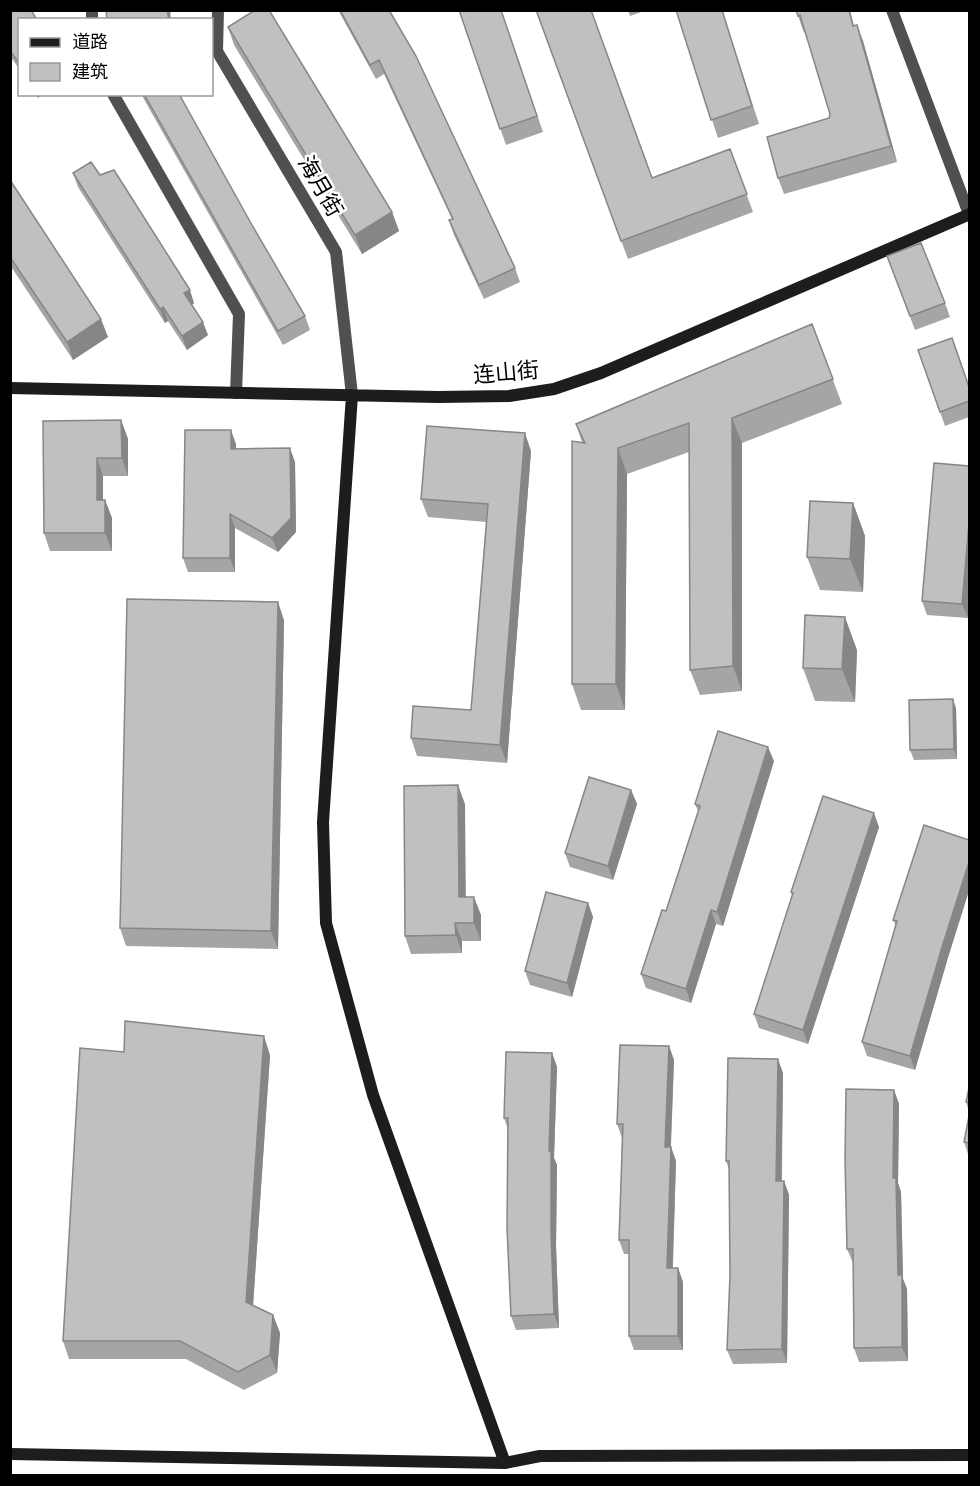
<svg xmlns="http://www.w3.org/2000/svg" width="980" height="1486" viewBox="0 0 980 1486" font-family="Figtree,'Noto Sans SC',sans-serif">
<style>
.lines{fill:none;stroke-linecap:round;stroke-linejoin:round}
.street{stroke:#505050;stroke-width:12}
.secondary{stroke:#1d1d1d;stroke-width:12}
.wall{fill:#a5a5a5}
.shaded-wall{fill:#868686}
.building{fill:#c0c0c0;stroke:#868686;stroke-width:1.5}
.labels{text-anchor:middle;stroke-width:5;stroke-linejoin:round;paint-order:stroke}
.street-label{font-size:22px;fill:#000;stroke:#fff}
</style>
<rect width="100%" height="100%" fill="#fff"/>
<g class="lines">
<path class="street" d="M92,10V20
M218,10L217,51L336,252L352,395
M892,10L969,214
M113,94L239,314L236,393"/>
<path class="secondary" d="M10,388L438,397L509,396L554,389L601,373L970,214
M352,395L323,822L326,923L373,1095L505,1463
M10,1454L505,1463L540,1456L970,1455"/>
</g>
<path class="wall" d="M10,10L20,20V70L10,56Z
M338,10H389L515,268L520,282L484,299L454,235L449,220L452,219L384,74L376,79Z
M459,10H501L543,132L506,145Z
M536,10L652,178L730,149L753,212L628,259Z
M628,10H647L630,16Z
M676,10H722L759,124L718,138Z
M796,10H850L854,26L863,41L897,162L784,194L778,178L829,118L830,114L805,32L804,33Z
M228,27L392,212L399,231L362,254L234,45Z
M141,94H179L252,225L305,316L310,330L283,345Z
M73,173L100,175L194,303L192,305L208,335L187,350L168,321L165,323L78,187Z
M10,180L108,337L73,360L10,265Z
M887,256L945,303L950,317L915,330Z
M812,324L842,404L742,443V691L700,695L690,670L689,452L627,474L625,710H581L572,684L582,442L576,424Z
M918,350L969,387V417L945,426Z
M121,420L128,439V476H103V500H105L112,518V551H50L44,533Z
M236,444V449L295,462L296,532L278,552L235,528V572H188L183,558Z
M531,451L507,763L417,756L411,738L471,710L486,522L428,517L421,499Z
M934,463L968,618L927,615L922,601Z
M853,503L865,536L863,592L820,590L807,557Z
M284,620L278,949L126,946L120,928Z
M857,650L855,702L815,701L803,668Z
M956,708L957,759L914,760L910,750Z
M774,761L723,926L716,924L691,1003L646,988L641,974L666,911L698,811L695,804Z
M631,790L637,804L613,880L570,867L565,853Z
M465,804V897L481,915V941H462V953L411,954L405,936Z
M924,825L947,961L915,1070L867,1056L862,1042L896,926L893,920Z
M879,827L808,1044L759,1028L754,1014L792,896L791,892Z
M588,903L593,917L572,997L530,985L525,971Z
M669,1046L674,1060L671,1147L676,1161L673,1268H678L683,1282V1350H634L629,1336V1254H624L619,1240L622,1138L617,1124Z
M124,1052L270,1055L253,1306L273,1315L280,1333L277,1373L244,1390L186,1359H69L63,1341Z
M552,1053L557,1067L554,1158L557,1165L556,1246L559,1328L516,1330L511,1316L508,1129L504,1118Z
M783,1073L782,1181H784L789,1195L787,1363L733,1364L727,1350L730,1275L729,1169L726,1161Z
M969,1088V1112L966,1102Z
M894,1090L899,1104L898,1183L901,1192L903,1279L907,1289L908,1361L859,1362L854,1348L853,1263L847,1249Z
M969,1116V1157L964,1142Z"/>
<path class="shaded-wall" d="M167,10H170L171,20H169Z
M857,25L863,41L897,162L891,146Z
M36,94H43L38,98Z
M392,212L399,231L362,254L355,235Z
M190,290L194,303L189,307L184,293Z
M163,307L168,321L165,323L160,309Z
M101,319L108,337L73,360L67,342Z
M203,322L208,335L187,350L182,336Z
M732,418L742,443V691L733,666Z
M121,420L128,439V476L122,458Z
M231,430L236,444V463L231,449Z
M525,433L531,451L507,763L500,745Z
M290,448L295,462L296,532L278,552L272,538Z
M618,448L627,474L625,710L616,684Z
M97,458L103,476V518L97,500Z
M105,500L112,518V551L105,533Z
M853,503L865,536L863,592L850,559Z
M230,514L235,528V572L230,558Z
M969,523V596L968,618L962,604Z
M278,602L284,620L278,949L271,931Z
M845,617L857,650L855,702L842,669Z
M953,699L956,708L957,759L954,749Z
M768,747L774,761L723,926L717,912Z
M458,785L465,804L466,915L459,897Z
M631,790L637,804L613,880L608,866Z
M874,813L879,827L808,1044L803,1030Z
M969,862V891L947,961L915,1070L910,1056L942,947Z
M474,897L481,915V941L474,923Z
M588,903L593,917L572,997L567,983Z
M711,910L716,924L691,1003L686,989Z
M455,923L462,941V953L456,935Z
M264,1036L270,1055L252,1320L246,1302Z
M669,1046L674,1060L670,1161L665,1147Z
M552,1053L557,1067L554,1158L557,1165L556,1246L559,1328L554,1314L551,1232L549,1151Z
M778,1059L783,1073L781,1195L776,1181Z
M894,1090L899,1104L898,1183L901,1192L903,1279L907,1289L908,1361L902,1347L893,1178Z
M671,1147L676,1161L672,1282L667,1268Z
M784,1181L789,1195L787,1363L782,1349Z
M678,1268L683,1282V1350L678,1336Z
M273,1315L280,1333L277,1373L270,1355Z"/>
<path class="building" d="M10,10H31L37,20H20V64L10,51Z
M106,10H167L169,20H107Z
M255,10H269L392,212L355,235L228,27Z
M340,10H389L416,56L515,268L479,285L449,220L453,219L379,60L370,65Z
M459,10H501L537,116L500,129Z
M536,10H591L652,178L730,149L747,194L621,241Z
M676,10H722L752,106L711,120Z
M796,10H849L853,26L857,25L891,146L778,178L767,137L829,118L830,114L800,15L798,16Z
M144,94H179L252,225L305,316L278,331Z
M91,162L100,175L114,170L190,290L184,293L203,322L182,336L163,307L160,309L73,173Z
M10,180L101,319L67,342L10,257Z
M921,243L945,303L910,316L887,256Z
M812,324L833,379L732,418L733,666L690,670L689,423L618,448L616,684H572V441L585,443L576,424Z
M952,338L969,387V401L940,412L918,350Z
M121,420L122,458H97V500H105V533H44L43,421Z
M427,426L525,433L500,745L411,738L413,706L471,710L488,504L421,499Z
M185,430H231V449L290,448L291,518L272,538L230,514V558H183Z
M934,463L969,466V523L962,604L922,601Z
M810,501L853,503L850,559L807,557Z
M127,599L278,602L271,931L120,928Z
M805,615L845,617L842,669L803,668Z
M953,699L954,749L910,750L909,700Z
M718,731L768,747L717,912L711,910L686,989L641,974L662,910L666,911L700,806L695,804Z
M589,777L631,790L608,866L565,853Z
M458,785L459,897H474V923H455L456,935L405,936L404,786Z
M823,796L874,813L803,1030L754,1014L793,893L791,892Z
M924,825L969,840V862L942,947L910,1056L862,1042L897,921L893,920Z
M546,892L588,903L567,983L525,971Z
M125,1021L264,1036L246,1302L273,1315L270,1355L238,1372L180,1341H63L80,1048L124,1052Z
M620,1045L669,1046L665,1147H671L667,1268H678V1336H629V1240H619L623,1124H617Z
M506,1052L552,1053L549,1151H551V1232L554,1314L511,1316L507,1228L508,1118H504Z
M728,1058L778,1059L776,1181H784L782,1349L727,1350L730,1275L729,1161H726Z
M969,1088V1102H966Z
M846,1089L894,1090L893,1178H896L898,1275H902V1347L854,1348L853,1249H847L845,1159Z
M969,1116V1143L964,1142Z"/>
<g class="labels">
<g class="street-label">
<text transform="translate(321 186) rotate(60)" y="8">海月街</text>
<text transform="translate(506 372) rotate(-5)" y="8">连山街</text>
</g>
</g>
<rect width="980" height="1486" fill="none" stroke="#000000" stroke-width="24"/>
<rect x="18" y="18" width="195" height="78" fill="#ffffff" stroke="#999999" stroke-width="1.5"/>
<rect x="30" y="38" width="30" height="9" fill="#1d1d1d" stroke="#999999" stroke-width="1.5"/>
<text x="72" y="48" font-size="18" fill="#000000">道路</text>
<rect x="30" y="63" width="30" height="18" fill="#c0c0c0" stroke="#999999" stroke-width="1.5"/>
<text x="72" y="78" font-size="18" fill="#000000">建筑</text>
</svg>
